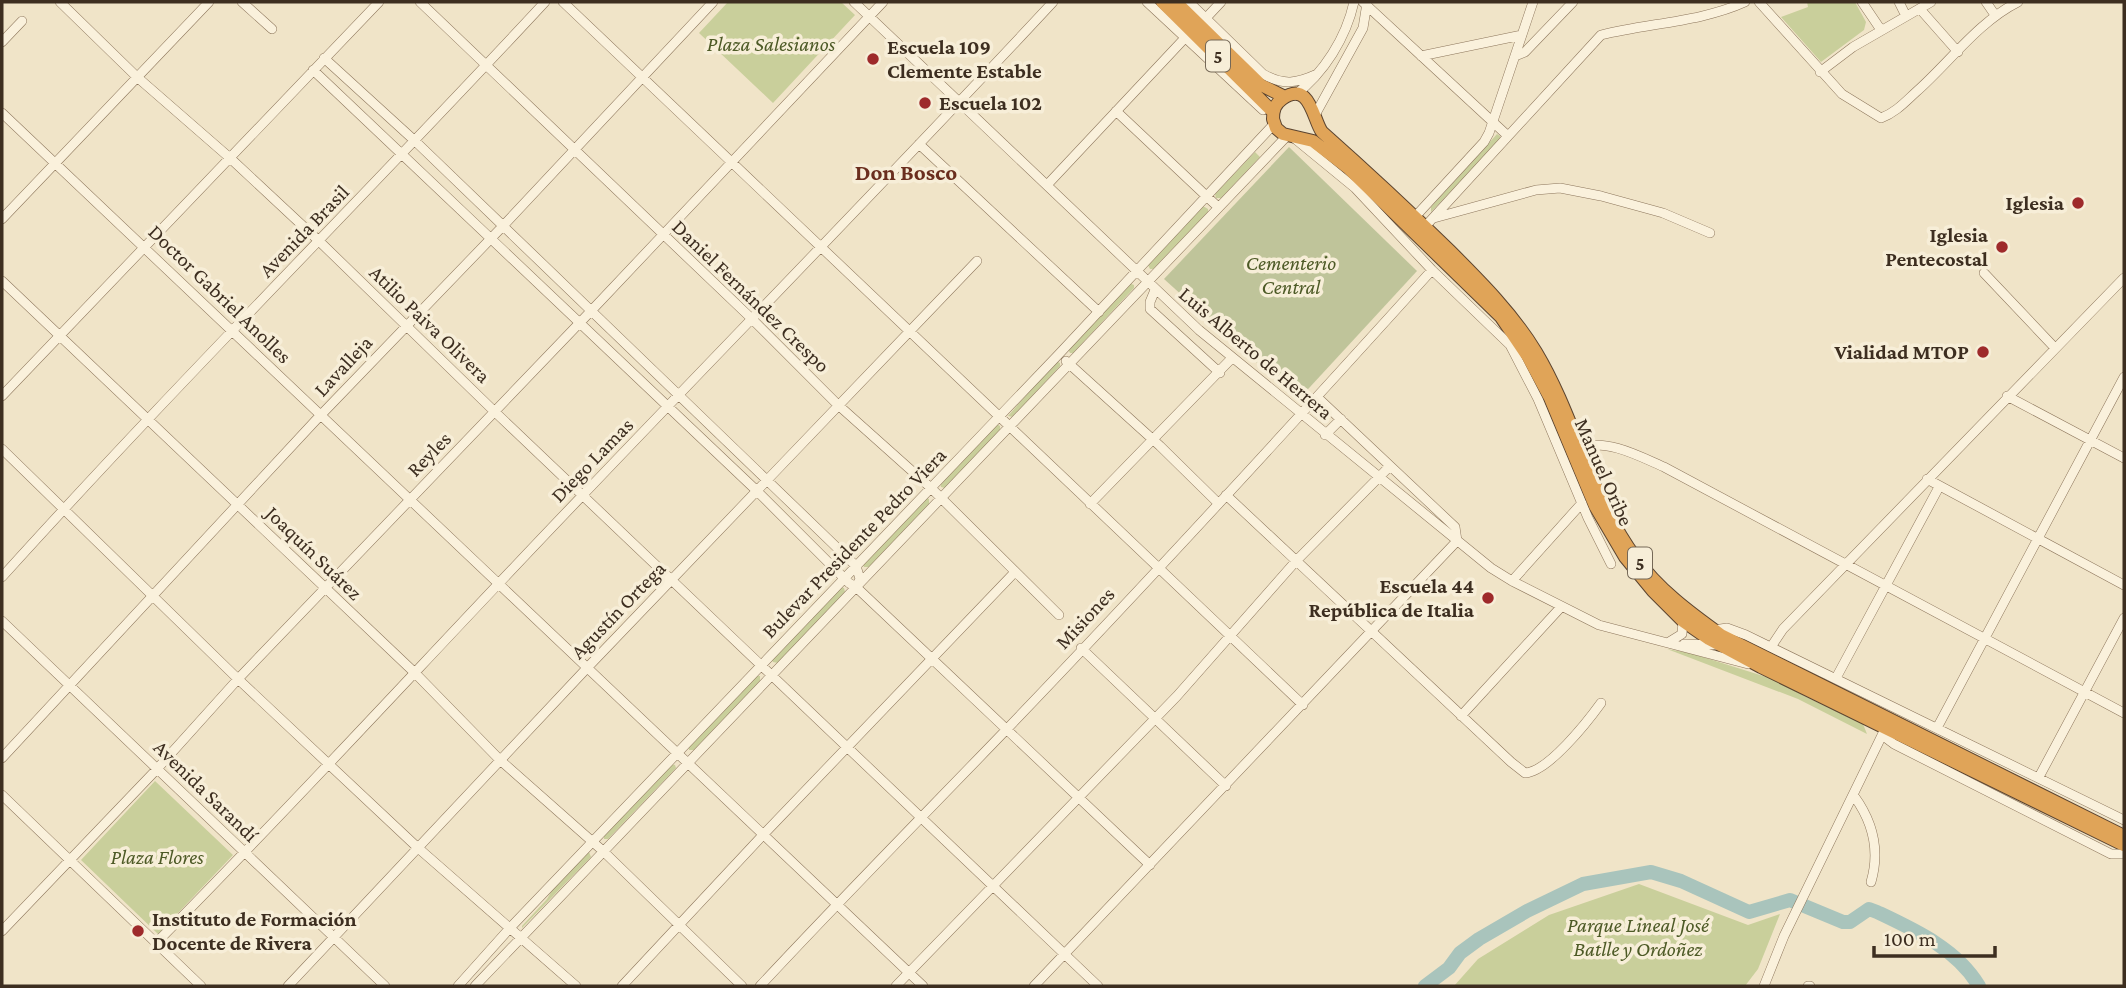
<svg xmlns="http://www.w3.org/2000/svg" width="2126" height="988" viewBox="0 0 2126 988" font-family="'Crimson Pro',serif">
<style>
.green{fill:#c9cf9b}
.cemetery{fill:#bfc49a}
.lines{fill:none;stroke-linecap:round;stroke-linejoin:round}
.river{stroke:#a9c4bc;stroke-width:14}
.minor-casing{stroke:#8d765c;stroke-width:10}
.highway-casing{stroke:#5b4430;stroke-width:14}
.minor{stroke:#faf1dc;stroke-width:9}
.highway{stroke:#e0a458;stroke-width:12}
.poi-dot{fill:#9e2a2b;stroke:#f7eed8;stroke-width:2.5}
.labels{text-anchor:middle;stroke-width:7;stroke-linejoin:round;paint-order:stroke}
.shield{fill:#f7eed8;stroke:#756857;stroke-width:2}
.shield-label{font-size:19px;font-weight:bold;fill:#3d2e20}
.park-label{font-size:21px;font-style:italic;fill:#4d5a26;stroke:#f7eed8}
.poi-label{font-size:21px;font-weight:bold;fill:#3d2e20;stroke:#f7eed8;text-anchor:end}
.street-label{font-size:21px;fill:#3d2e20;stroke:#f7eed8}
.neighbourhood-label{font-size:23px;font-weight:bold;fill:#6b2e1e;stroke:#f7eed8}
</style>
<rect width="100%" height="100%" fill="#f0e4c8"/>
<path class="green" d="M728,2H841L855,15L773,103L699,33Z
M1807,2H1855L1866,22L1864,30L1821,62L1781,17L1808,7Z
M1497,134L1500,136V140L1431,212V207Z
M1255,152L1260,157L1221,198H1216L1215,194Z
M1203,206L1208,209V212L1153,269H1150L1148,265Z
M1129,283L1134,285V288L1073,353H1070L1068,349Z
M1056,361L1060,363V366L1013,417L1008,416Z
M997,424L1000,426V431L945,488L941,487L940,483Z
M926,498L929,499V504L869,567H864L863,564Z
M840,587L844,588L845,592L778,663L773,662L772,660Z
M1667,649L1690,653L1776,680L1804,696L1863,724L1867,734L1798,699Z
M755,676H760V681L694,750H689V745Z
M671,764L675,765L676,768L608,839H604V835Z
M155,781L233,855L158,934L81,860Z
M589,852L591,857L522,928V926L547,899L555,885Z
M1639,884L1748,925L1780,914L1758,969L1745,986H1454L1478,959L1549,915Z"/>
<path class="cemetery" d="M1289,147L1417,271L1298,400L1164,279Z"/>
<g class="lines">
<path class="river" d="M1425,986L1449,968L1460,953L1479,939L1527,911L1583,884L1651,872L1681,881L1749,912L1790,900L1843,922H1850L1869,909L1877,912C1915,930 1957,949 1979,986"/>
<g class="minor-casing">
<path id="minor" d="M60,2L137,77L230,158L319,241L495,412L1098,986
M242,2L272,29
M420,2L752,319L837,404L931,488L1059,615
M563,2L1303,705
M854,2L1199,330L1491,568L1512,581L1599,625L1748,664
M1147,2L1263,110
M1189,2L1263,74C1284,86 1297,83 1317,74
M1363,2L1508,136
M1759,2L1842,94L1881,118C1895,113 1905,102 1916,92C1949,63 1978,22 2018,2
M1862,2L1881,30
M1899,2L1906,16
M1986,2L1995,15
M1920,9L1958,52
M1206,18L1221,2
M2,42L22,21
M1421,56L1522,35
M1515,56L1525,52L1573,2
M324,58L415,141L856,566L860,579L857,585
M313,70L757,491L849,583L856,587L1150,865
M1820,72L1853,47L1931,2
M1295,95C1324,73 1346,38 1354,2
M1116,111L1218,207
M2,113L923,986
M1315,115L1363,28L1367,3
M1294,138L1355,188L1432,270L1510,345L1538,399L1588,518L1611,564
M919,144L1099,312
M1047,185L1184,39
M1434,218L1536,190L1560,188L1601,196L1663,213L1710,233
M2,219L209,2
M1413,219L1484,142L1489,133L1533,2
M1421,231L1601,35C1649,23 1701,22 1745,2
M1984,273L2055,348
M2,281L415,673L500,760L603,851L742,986
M1155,290L1150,302V309L1220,373
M1066,361L1160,446L1218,503
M2,396L379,2
M2007,396L2124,458
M1325,435L1341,419
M1580,447C1608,439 1639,456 1664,467L2124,713
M2,449L238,679L417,847L576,986
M1927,479L2124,585
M1226,495L1511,762L1525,773C1548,772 1588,721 1601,703
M1090,504L1232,358
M2,577C179,381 366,195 545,2
M1512,581L1582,503
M2,621L385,986
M1714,630L1727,628L1746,635L2124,820
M1669,642L1682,634L1683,621
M1684,644L1719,645
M1771,647L1783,629L2124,278
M1081,648L1226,786
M1836,678L1939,487
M1461,716L1561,607
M1937,728L2124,377
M1882,735L1894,744L2111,854H2124
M2,758L316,420L502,227L713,2
M2039,777L2124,618
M2,795L201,986
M1854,796C1873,822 1880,851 1871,882
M2,931L157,769L238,679L591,311L883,2
M157,942C301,797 438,646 580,498C738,332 898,169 1053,2
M288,986L587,668L977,261
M458,986L509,929L1059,354L1274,124
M475,986L1287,136
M622,986L762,836L1015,572
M760,986C840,900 923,816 1005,731C1150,580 1292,425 1432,270
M896,986L1177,696L1296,561L1390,466
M1034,986L1457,541L1455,527L1317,397
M1764,986L1784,936L1887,725
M1808,986H1810"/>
</g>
<g class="highway-casing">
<path id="highway" d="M1162,2L1273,112
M1176,2L1261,85L1285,97
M2124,836L1721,635C1689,612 1658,589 1635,557C1590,496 1575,417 1536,352C1513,314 1481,282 1450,251C1408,210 1366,171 1322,132C1313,120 1310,79 1282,99C1275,104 1273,110 1273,119L1276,128L1283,134L1313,141L1348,168L1501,317L1528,357L1550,398L1595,506L1625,557L1653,591L1683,621L1709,639L1761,667L2124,845"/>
</g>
<use href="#minor" class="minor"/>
<use href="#highway" class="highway"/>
</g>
<g class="poi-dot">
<circle cx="873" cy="59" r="7"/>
<circle cx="925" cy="103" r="7"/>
<circle cx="2078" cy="203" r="7"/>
<circle cx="2002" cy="247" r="7"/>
<circle cx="1983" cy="352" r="7"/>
<circle cx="1488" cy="598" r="7"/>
<circle cx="138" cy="931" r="7"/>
</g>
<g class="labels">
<g class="shield">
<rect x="1206" y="40.5" width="24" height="31" rx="5"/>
<rect x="1628" y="547.5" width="24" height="31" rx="5"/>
</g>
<g class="shield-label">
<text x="1218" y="63">5</text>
<text x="1640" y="570">5</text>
</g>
<g class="park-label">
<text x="771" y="51">Plaza Salesianos</text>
<text x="1291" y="270">Cementerio<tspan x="1291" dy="24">Central</tspan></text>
<text x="157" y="864">Plaza Flores</text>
<text x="1638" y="932">Parque Lineal José<tspan x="1638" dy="24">Batlle y Ordoñez</tspan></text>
</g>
<g class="poi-label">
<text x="887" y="54" text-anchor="start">Escuela 109<tspan x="887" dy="24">Clemente Estable</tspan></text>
<text x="939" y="110" text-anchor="start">Escuela 102</text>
<text x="2064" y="210">Iglesia</text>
<text x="1988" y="242">Iglesia<tspan x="1988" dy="24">Pentecostal</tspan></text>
<text x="1969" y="359">Vialidad MTOP</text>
<text x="1474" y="593">Escuela 44<tspan x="1474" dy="24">República de Italia</tspan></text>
<text x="152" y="926" text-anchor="start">Instituto de Formación<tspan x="152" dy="24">Docente de Rivera</tspan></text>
</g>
<g class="street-label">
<text transform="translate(304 231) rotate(-46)" y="7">Avenida Brasil</text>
<text transform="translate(220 294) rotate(44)" y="7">Doctor Gabriel Anolles</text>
<text transform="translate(751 296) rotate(44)" y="7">Daniel Fernández Crespo</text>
<text transform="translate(430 324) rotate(44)" y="7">Atilio Paiva Olivera</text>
<text transform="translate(1256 353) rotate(40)" y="7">Luis Alberto de Herrera</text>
<text transform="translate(343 366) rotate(-47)" y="7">Lavalleja</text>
<text transform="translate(429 454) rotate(-46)" y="7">Reyles</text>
<text transform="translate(592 460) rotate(-46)" y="7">Diego Lamas</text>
<text transform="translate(1604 472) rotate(66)" y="7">Manuel Oribe</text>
<text transform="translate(854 543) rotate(-46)" y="7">Bulevar Presidente Pedro Viera</text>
<text transform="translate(314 553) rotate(44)" y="7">Joaquín Suárez</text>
<text transform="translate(618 610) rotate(-46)" y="7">Agustín Ortega</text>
<text transform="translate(1085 618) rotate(-47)" y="7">Misiones</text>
<text transform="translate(206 791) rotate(44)" y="7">Avenida Sarandí</text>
</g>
<g class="neighbourhood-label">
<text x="906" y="180">Don Bosco</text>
</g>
</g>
<rect width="2126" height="988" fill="none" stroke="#3d2e20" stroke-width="7"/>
<path d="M1874 946v10h121v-10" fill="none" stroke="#3d2e20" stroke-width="3.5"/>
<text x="1884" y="946" font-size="21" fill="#3d2e20" stroke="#f7eed8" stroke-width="5" paint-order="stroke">100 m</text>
</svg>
